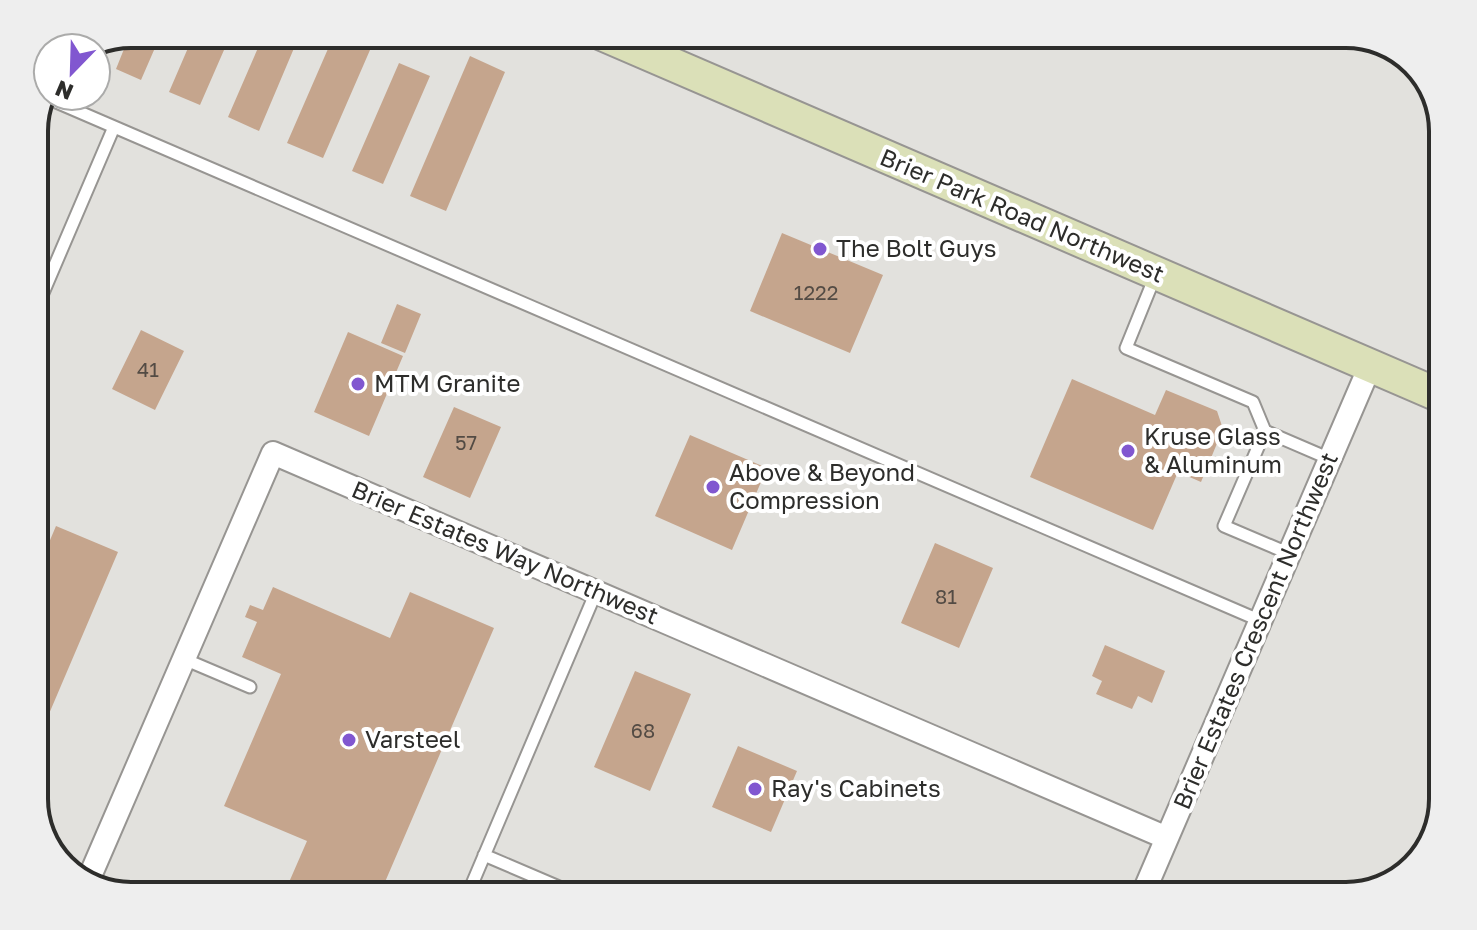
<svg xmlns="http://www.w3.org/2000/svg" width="1477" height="930" viewBox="0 0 1477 930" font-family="'Golos Text',sans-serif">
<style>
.building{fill:#c5a58d}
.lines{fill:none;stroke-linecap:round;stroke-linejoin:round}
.lane-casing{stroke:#979592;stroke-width:15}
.street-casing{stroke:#979592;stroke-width:26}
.secondary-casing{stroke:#979592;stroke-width:36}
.lane{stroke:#fff;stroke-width:11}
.street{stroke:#fff;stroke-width:22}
.secondary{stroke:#dbe0b8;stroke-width:32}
.poi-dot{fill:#8157d0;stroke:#fff;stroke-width:3}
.labels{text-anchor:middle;stroke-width:8;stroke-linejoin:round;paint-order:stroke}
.number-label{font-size:20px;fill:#534b44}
.street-label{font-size:24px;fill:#2d2d2b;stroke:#fff}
.poi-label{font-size:24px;fill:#2d2d2b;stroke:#fff;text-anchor:start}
.rim{fill:none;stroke:#2d2d2b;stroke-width:4}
</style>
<rect width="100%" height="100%" fill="#e2e1dd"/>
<path class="building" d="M130,34H161L141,80L116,69Z
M194,34H231L200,105L169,92Z
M264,34H300L259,131L228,117Z
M334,35L370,50L323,158L287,143Z
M470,56L505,72L446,211L410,196Z
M399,63L430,76L383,184L352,171Z
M782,233L883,275L850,353L750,311Z
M397,304L421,314L405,353L381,343Z
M141,330L184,351L155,410L112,389Z
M348,332L403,356L369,436L314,412Z
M1072,379L1155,415L1166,390L1217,411L1223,429L1201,482L1178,472L1153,530L1030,477Z
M454,407L501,427L470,498L423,477Z
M690,435L767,468L732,550L655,516Z
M56,526L118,552L34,749V578Z
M935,543L993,568L959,648L901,623Z
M273,587L390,638L410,592L494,628L379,896H283L307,841L224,806L281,674L242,657L257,622L245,617L250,605L263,610Z
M1105,645L1165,671L1152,703L1138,696L1132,709L1096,694L1102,681L1092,676Z
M635,671L691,694L650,791L594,767Z
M738,746L797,771L771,832L712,807Z"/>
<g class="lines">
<g class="lane-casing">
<path id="lane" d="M47,98L1261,621
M1156,274L1126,348L1253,402L1265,431L1224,526L1290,554
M34,314L114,127
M1265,431L1330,459
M184,659L250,687
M484,855L580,896
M467,896L596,592"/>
</g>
<g class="street-casing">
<path id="street" d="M87,883L273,453L1167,838
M1142,896L1370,366"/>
</g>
<g class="secondary-casing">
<path id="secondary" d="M602,34L1443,397"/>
</g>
<use href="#lane" class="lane"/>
<use href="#street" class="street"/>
<use href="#secondary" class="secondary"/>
</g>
<g class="poi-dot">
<circle cx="820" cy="249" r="8"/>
<circle cx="358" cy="384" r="8"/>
<circle cx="1128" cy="451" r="8"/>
<circle cx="713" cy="487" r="8"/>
<circle cx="349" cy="740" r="8"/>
<circle cx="755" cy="789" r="8"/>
</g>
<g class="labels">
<g class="number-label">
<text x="816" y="300">1222</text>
<text x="148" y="377">41</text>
<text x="466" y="450">57</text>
<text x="946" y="604">81</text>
<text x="643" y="738">68</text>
</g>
<g class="street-label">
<text transform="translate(1022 216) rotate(23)" y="8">Brier Park Road Northwest</text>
<text transform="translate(505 553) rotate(23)" y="8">Brier Estates Way Northwest</text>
<text transform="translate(1256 631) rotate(-67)" y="8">Brier Estates Crescent Northwest</text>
</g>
<g class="poi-label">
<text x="836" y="257">The Bolt Guys</text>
<text x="374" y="392">MTM Granite</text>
<text x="1144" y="445">Kruse Glass<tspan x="1144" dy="28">&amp; Aluminum</tspan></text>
<text x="729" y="481">Above &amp; Beyond<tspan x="729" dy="28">Compression</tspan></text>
<text x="365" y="748">Varsteel</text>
<text x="771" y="797">Ray's Cabinets</text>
</g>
</g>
<path d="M0 0H1477V930H0ZM131 48H1346A83 83 0 0 1 1429 131V799A83 83 0 0 1 1346 882H131A83 83 0 0 1 48 799V131A83 83 0 0 1 131 48Z" fill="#eee" fill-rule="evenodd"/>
<path class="rim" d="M131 48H1346A83 83 0 0 1 1429 131V799A83 83 0 0 1 1346 882H131A83 83 0 0 1 48 799V131A83 83 0 0 1 131 48Z"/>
<g transform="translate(72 72) rotate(203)"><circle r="38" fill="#ffffff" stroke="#ababaa" stroke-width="2"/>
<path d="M0-6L14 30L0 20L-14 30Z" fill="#8157d0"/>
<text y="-12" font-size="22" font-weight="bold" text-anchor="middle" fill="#2d2d2b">N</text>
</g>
</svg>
